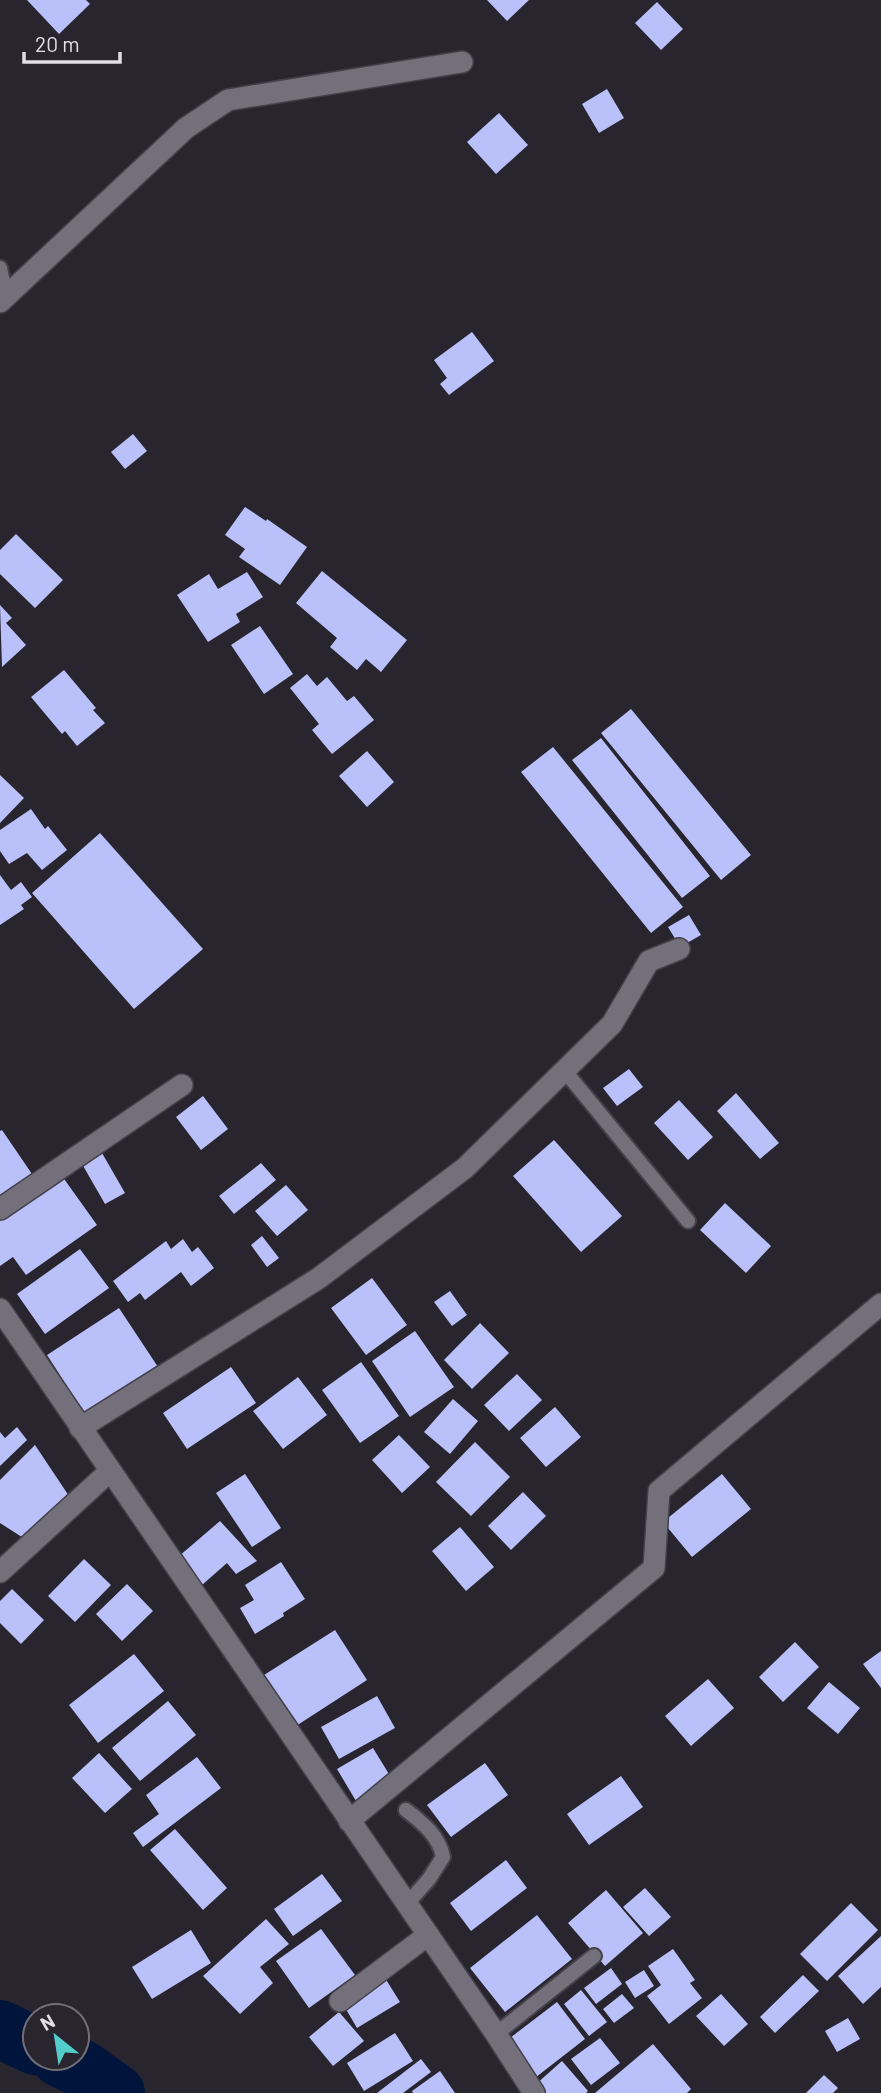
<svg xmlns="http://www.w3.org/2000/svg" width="881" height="2093" viewBox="0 0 881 2093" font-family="Barlow,sans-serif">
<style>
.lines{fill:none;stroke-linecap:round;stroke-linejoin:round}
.river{stroke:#00143c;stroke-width:58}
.building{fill:#b9c0fa}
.lane-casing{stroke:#434049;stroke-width:18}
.street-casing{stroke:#434049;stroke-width:24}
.secondary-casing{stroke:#434049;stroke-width:24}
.lane{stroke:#736f7b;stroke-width:14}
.street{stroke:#736f7b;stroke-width:21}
.secondary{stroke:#736f7b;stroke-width:21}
</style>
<rect width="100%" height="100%" fill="#28252f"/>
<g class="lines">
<path class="river" d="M0,2029L35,2046
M60,2058L84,2070L116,2093"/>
</g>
<path class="building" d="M27,0H86L90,4L59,34Z
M487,0H529L507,21Z
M657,2L683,29L661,50L635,23Z
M607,89L624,118L599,133L582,104Z
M499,113L528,145L496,174L467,142Z
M472,332L494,361L449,395L440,384L447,378L434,360Z
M133,434L147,451L125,469L111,452Z
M245,507L266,521L267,519L307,547L280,585L239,557L245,549L225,535Z
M16,534L63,580L35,608L0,574V550Z
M322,571L407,640L381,672L366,659L357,670L330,647L337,638L296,603Z
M247,572L263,597L236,614L240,622L208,642L177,595L209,574L218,589Z
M0,605L12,618L6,623L26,645L2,667Z
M260,626L293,674L264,694L231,645Z
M64,670L96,708L93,710L105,723L77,746L65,731L62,734L31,697Z
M307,674L317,686L327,677L347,701L354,696L374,720L332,754L312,730L319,724L290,688Z
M631,709L751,855L721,880L601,733Z
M601,738L710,876L682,898L572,760Z
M553,747L683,907L651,933L521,772Z
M367,751L394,782L367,807L339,776Z
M0,775L24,798L0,823Z
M31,809L45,829L48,826L67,850L42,870L27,853L9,864L0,851V830Z
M100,833L203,949L134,1009L32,893Z
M0,875L11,890L21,882L32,897L21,905L24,909L0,925Z
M689,915L701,935L680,947L668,927Z
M629,1069L643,1087L617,1106L603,1088Z
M736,1093L779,1143L760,1159L717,1111Z
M203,1096L228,1129L201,1150L176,1117Z
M679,1100L713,1137L688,1160L654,1123Z
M2,1130L32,1174L0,1196V1131Z
M554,1140L622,1216L581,1252L513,1176Z
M102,1153L125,1193L105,1204L82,1164Z
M261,1163L276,1180L234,1214L219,1196Z
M62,1176L97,1225L26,1275L13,1257L0,1266V1220Z
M286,1185L308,1210L277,1236L255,1211Z
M725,1203L771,1246L746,1273L700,1230Z
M262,1236L279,1258L267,1267L251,1245Z
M183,1239L192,1252L198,1247L214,1268L191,1286L181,1272L145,1300L140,1293L128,1302L113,1281L166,1241L171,1249Z
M80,1249L109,1288L45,1334L17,1294Z
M372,1278L407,1325L366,1355L331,1308Z
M450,1291L467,1315L452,1326L434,1302Z
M119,1308L160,1370L87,1417L47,1355Z
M480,1323L509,1353L472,1389L444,1360Z
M415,1331L454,1387L410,1417L372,1361Z
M361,1362L399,1416L360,1443L322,1390Z
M231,1367L256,1403L187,1449L163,1413Z
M517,1374L542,1400L509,1431L484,1405Z
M298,1377L327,1415L283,1449L253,1411Z
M453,1399L478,1421L450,1454L424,1432Z
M555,1407L581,1437L546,1467L520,1438Z
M17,1427L27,1440L0,1466V1432L5,1438Z
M399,1435L430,1467L402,1493L372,1460Z
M475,1442L510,1477L471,1516L436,1482Z
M35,1445L71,1499L25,1539L0,1523V1480Z
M245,1474L281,1528L252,1547L216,1493Z
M722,1474L751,1509L692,1557L663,1522Z
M523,1492L546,1516L511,1550L488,1526Z
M220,1521L257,1561L236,1574L227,1563L202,1585L178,1557Z
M460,1527L494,1567L466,1591L432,1551Z
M84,1559L111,1585L75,1622L48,1596Z
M281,1562L305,1599L283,1613L284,1616L255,1634L240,1608L254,1600L245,1585Z
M127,1584L153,1611L122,1641L96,1614Z
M12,1589L44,1620L21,1644L0,1623V1601Z
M335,1630L367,1680L296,1726L264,1675Z
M795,1642L819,1667L783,1702L759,1677Z
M881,1651V1688L863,1664Z
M134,1654L164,1691L98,1743L69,1705Z
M708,1679L734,1708L691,1746L665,1716Z
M829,1682L860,1708L838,1734L807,1708Z
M377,1696L395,1728L339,1759L321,1727Z
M168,1701L196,1735L140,1781L112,1748Z
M373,1748L392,1779L356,1801L337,1769Z
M99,1753L132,1789L105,1813L72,1778Z
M197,1757L221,1788L143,1847L133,1833L159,1814L146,1795Z
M485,1763L508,1795L451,1837L427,1805Z
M621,1776L643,1807L589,1845L567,1814Z
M175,1829L227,1888L203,1910L150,1850Z
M506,1860L527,1888L471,1931L450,1903Z
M322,1874L342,1901L293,1936L274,1909Z
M645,1888L671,1917L649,1936L623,1907Z
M606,1890L643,1933L605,1966L568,1923Z
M851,1903L878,1930L827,1981L800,1954Z
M537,1915L572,1959L505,2012L470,1968Z
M266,1919L289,1944L260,1967L273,1983L240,2014L203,1976Z
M321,1929L355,1975L309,2008L276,1961Z
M191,1930L211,1963L152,1999L132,1967Z
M881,1936V1987L863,2004L838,1976Z
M673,1949L695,1980L690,1983L702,1998L669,2024L647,1996L661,1985L648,1966Z
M611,1968L622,1984L596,2004L584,1988Z
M644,1970L654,1986L635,1998L625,1982Z
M803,1975L819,1991L775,2033L760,2017Z
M385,1978L400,2002L357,2028L343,2004Z
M581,1990L607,2022L589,2036L564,2004Z
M622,1994L634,2008L614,2023L603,2009Z
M721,1994L748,2024L724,2046L696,2016Z
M557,2002L585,2039L531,2081L502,2044Z
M339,2012L364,2041L333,2066L309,2037Z
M848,2018L860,2039L837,2052L825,2031Z
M395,2033L413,2061L364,2091L347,2063Z
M600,2038L620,2063L591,2085L571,2059Z
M653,2044L691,2089L687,2093H595Z
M421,2059L431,2072L403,2093H377Z
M562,2061L588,2091L586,2093H542L535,2085Z
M440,2071L455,2093H413L412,2091Z
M824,2075L838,2088L833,2093H806Z"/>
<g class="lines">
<g class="lane-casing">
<path id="lane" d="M0,268L6,296
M564,1070L688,1221
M406,1810C423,1823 439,1836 443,1857L429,1879L407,1904
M496,2034L594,1956"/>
</g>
<g class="street-casing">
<path id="street" d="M0,302L186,128L228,100L462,62
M0,1209L182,1085
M80,1428L319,1278L465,1168L612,1024L649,961L679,949
M0,1572L110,1471
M349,1821L654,1568L659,1491L881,1304
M340,2001L428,1935"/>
</g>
<g class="secondary-casing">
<path id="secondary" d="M0,1309L496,2034L534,2093"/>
</g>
<use href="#lane" class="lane"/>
<use href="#street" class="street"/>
<use href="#secondary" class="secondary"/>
</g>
<g transform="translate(56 2037) rotate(330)"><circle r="33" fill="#28252f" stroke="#726f78" stroke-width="2"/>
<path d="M0-5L12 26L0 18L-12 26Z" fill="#53cdca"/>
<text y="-10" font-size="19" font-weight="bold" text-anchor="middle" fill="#e1dfe6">N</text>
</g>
<path d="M24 52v10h96v-10" fill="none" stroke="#e1dfe6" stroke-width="3.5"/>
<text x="35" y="52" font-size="21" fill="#e1dfe6" stroke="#28252f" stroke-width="5" paint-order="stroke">20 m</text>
</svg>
